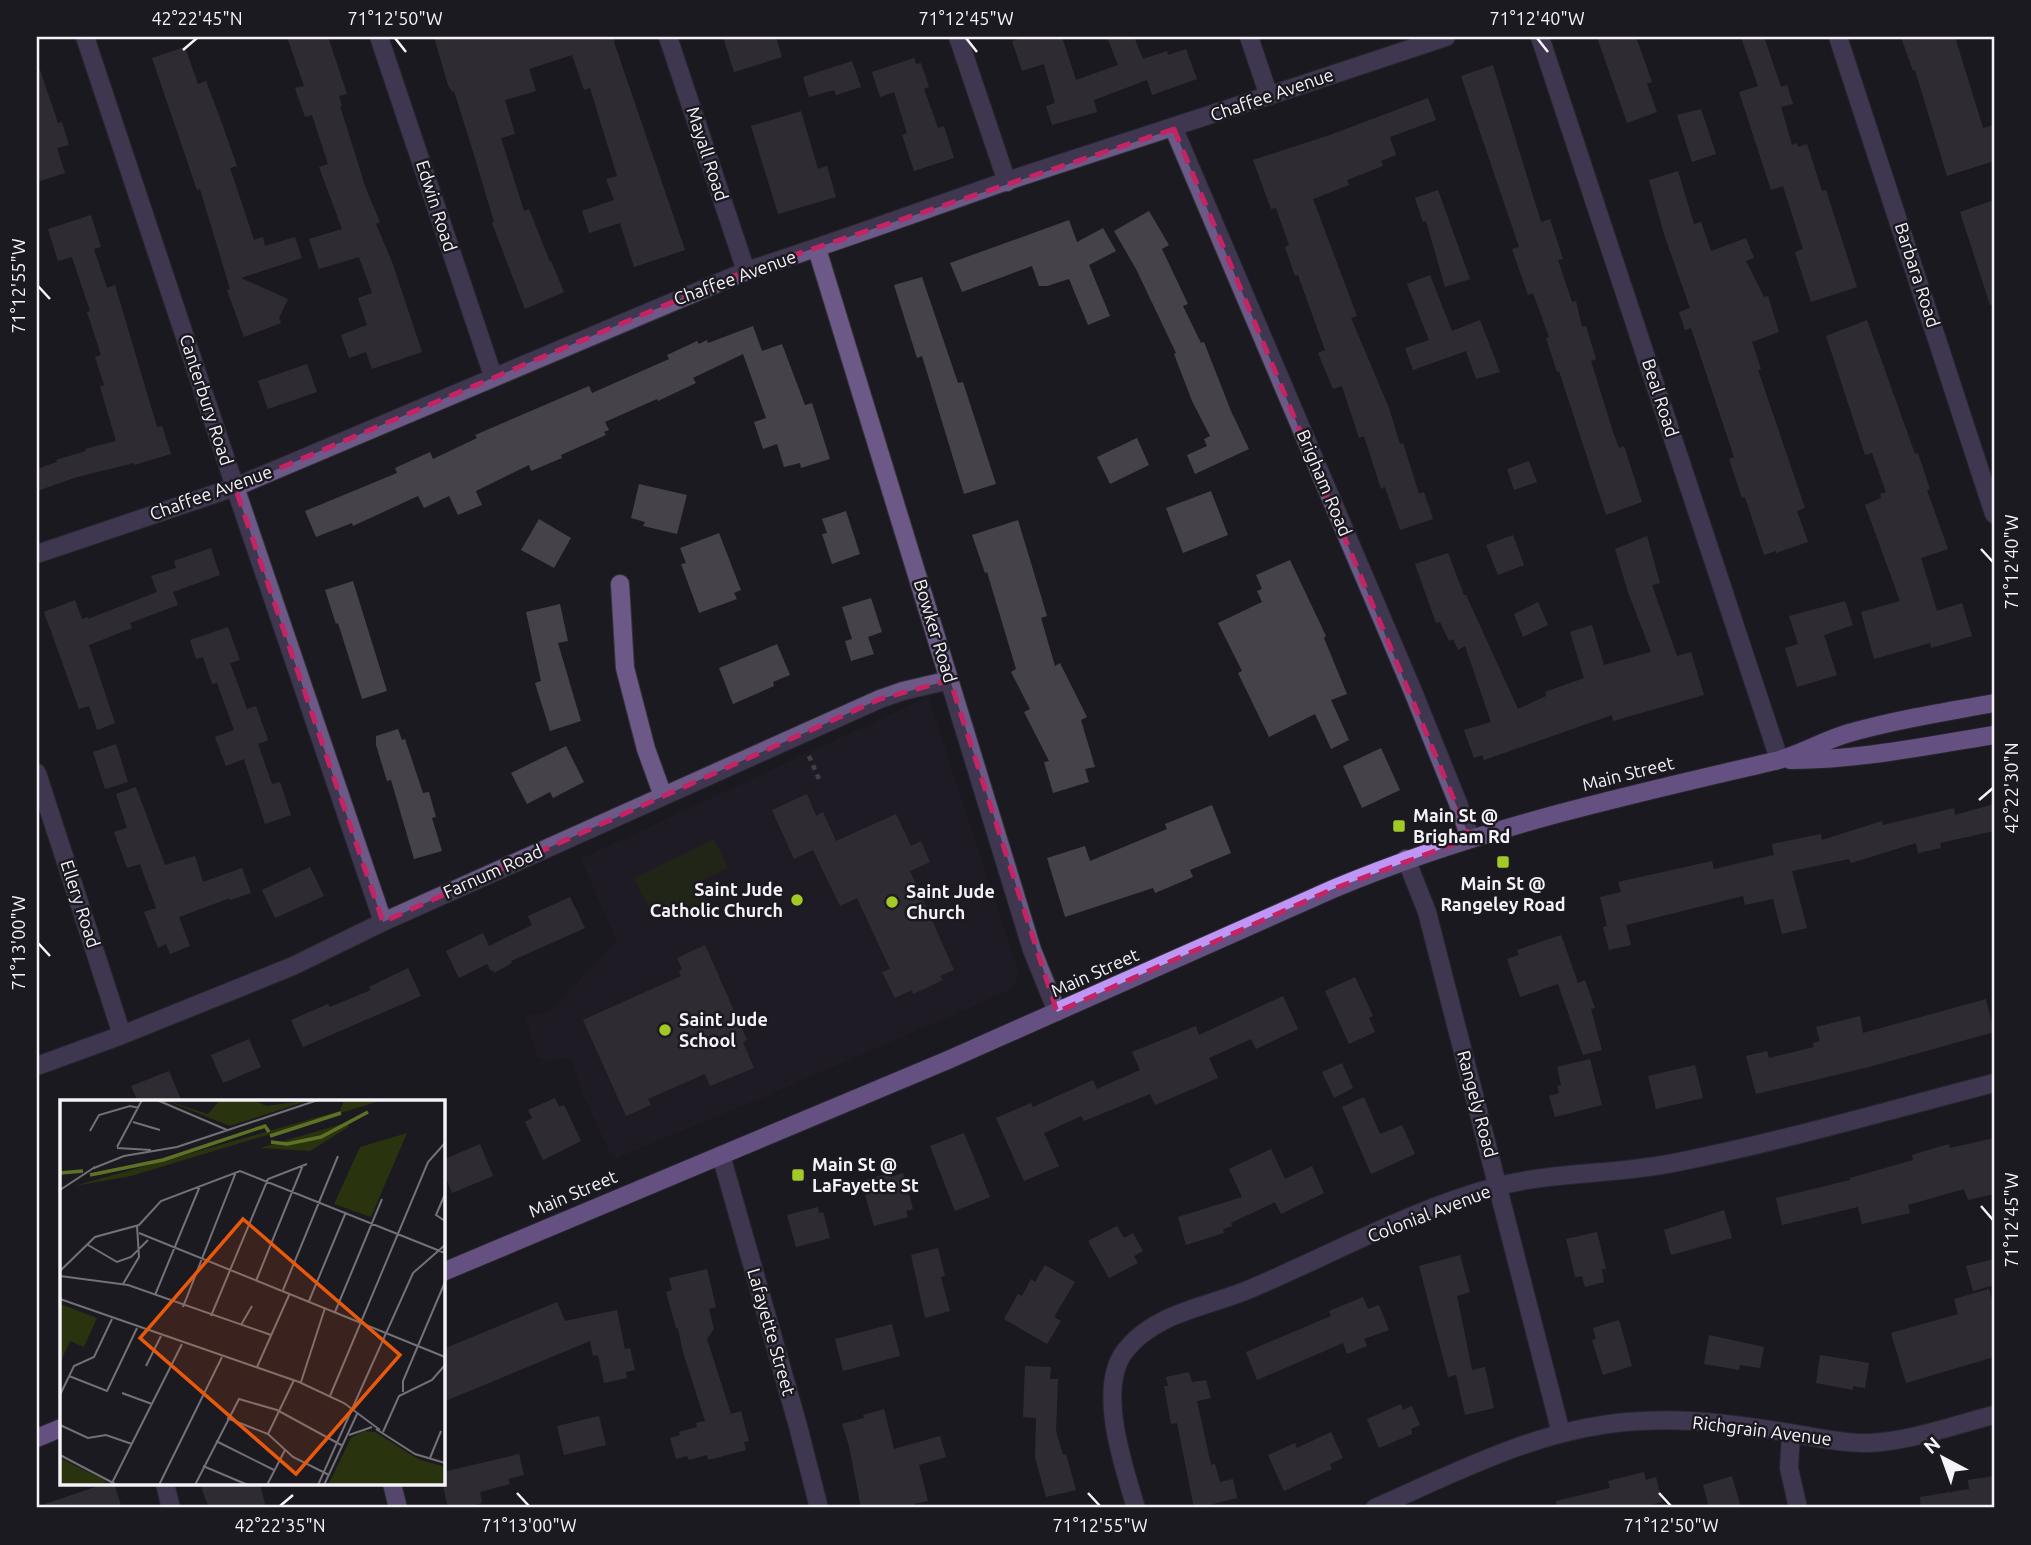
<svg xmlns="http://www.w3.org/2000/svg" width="2031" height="1545" viewBox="0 0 2031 1545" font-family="Ubuntu,sans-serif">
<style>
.built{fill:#231e2b}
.green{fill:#29330e}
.building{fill:#45424a}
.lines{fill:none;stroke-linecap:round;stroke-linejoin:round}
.street-casing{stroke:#36343b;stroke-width:20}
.secondary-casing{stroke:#36343b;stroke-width:20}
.primary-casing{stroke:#36343b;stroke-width:20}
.path{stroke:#6e6c73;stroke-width:4.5;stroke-dasharray:5 5;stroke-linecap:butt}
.street{stroke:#6c5987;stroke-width:18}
.secondary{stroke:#9b7cc5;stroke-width:18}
.primary{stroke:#bf96f6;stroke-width:18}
.marked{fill:none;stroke:#c52363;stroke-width:5;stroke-dasharray:14 9;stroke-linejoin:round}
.ticks{fill:none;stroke:#f5f3f8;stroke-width:2.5}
.poi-dot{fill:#a3c927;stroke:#1c1a21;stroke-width:2.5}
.labels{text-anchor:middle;stroke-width:5;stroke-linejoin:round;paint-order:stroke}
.street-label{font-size:18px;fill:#f5f3f8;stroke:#1c1a21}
.poi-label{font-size:18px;font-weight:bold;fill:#f5f3f8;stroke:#1c1a21;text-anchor:start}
.inset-river{fill:none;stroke:#5d7225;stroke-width:3.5}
.inset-road{fill:none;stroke:#737177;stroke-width:2}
.view{fill:#e8590c;fill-opacity:0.15;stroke:#e8590c;stroke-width:3.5}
.inset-edge{fill:none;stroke:#f5f3f8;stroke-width:3.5}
.neatline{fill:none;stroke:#f5f3f8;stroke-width:2.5}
.ticks-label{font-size:18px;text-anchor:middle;fill:#f5f3f8}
</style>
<rect width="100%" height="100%" fill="#1c1a21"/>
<path class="built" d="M928,697L1018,972L1015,983L1007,991L761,1098L613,1159L584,1096L571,1058L548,1061L537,1057L526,1016L549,1012L617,941L581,859Z"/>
<path class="green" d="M714,839L728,868L697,883L708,906L681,919L673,904L652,913L634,878Z"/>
<path class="building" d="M287,37H328L347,94L339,96L342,106H340L366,189L380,222L376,224L392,262L422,352L372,369L366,352L349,358L341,335L367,325L358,298L372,293L359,257L319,269L309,239L342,229L319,167L328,164L312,115L305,117L295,88L304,86Z
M434,37H615L614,42L685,250L634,267L620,223L589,233L582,211L614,200L606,179L617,176L590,88L584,90L572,55L529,69L536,91L505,100L515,134L501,138L524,211L529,209L550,262L551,261L564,292L525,309L492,223L494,222L475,158L454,91L452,92L448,85Z
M723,37H776L782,57L734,72Z
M1025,37H1062L1076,80L1118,65L1107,37H1134L1143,59L1167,51L1168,55L1186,49L1197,79L1152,95L1147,80L1094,100L1097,112L1052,125L1046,106L1055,103L1044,64L1022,71L1012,41Z
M1597,37H1636L1652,82L1647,84L1657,112L1627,123Z
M1741,37H1764L1781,87L1787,85L1793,104L1781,107L1792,145L1797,143L1798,147L1807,144L1822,191L1826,190L1857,287L1811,302L1795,252L1803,249L1783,186L1771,190L1739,92L1758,86Z
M1901,37H1955L1983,128L1994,125V161L1947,176L1915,70L1913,71Z
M185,47L198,84L206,81L220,118L237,166L230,168L254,240L263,237L265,246L295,237L302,258L241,278L288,299L279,318L281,323L244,337L227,290L230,289L200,189L197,190L152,58Z
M914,58L916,64L921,63L929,87L924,89L938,128L944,126L954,158L914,171L902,135L907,133L894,92L880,97L872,72Z
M852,61L861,87L836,95L834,90L809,97L803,77Z
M1493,65L1541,222L1550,219L1563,259L1558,260L1572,302L1576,301L1582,327L1586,326L1596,359L1591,361L1614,435L1619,448L1624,446L1642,502L1606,515L1559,371L1557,372L1546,338L1549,337L1533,293L1528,295L1512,249L1519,247L1461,76Z
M40,70L58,123L62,122L69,145L57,148L65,173L37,182V71Z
M1428,98L1436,120L1390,137L1396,155L1381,161L1383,166L1347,180L1349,185L1313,199L1357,316L1351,318L1389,408L1400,444L1403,443L1419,494L1424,492L1433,519L1400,530L1385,487L1381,489L1364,436L1359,438L1342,386L1333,389L1318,353L1325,350L1298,275L1295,276L1285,247L1289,245L1276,208L1271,209L1253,160L1330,135Z
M1701,109L1716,154L1692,162L1677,115Z
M801,111L818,169L827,166L836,197L778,214L751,126Z
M1678,171L1694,224L1701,222L1711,251L1746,238L1754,258L1746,261L1764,297L1768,296L1779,332L1752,342L1761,369L1758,370L1805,508L1797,511L1808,542L1776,553V551L1764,555L1745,497L1742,498L1729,459L1734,457L1691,328L1685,330L1679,312L1690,308L1664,234L1649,180Z
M1438,190L1470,279L1445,287L1426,221L1423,222L1415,198Z
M1994,200V304L1990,305L1960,212Z
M1149,211L1169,245L1162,249L1188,304L1183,306L1201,343L1204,342L1231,411L1249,449L1195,474L1187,455L1207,446L1204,439L1210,436L1192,401L1174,354L1176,353L1136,269L1114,231Z
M91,215L101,247L94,249L107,288L115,285L157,427L162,426L171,454L134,465V463L77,477L37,491V469L57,462L56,460L86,451L85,449L116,441L100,387L104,385L95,357L101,355L87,312L90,311L72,257L58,261L48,229Z
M1069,220L1077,242L1103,228L1116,251L1089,265L1110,316L1088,325L1069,279L1047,286H1039L1032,266L962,292L950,263Z
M1430,275L1452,331L1480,320L1500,372L1476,379L1466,351L1413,370L1405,348L1429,340L1407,284Z
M922,277L958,383L963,382L996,484L964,494L922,356L917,358L894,285Z
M1867,320L1915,454L1918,453L1930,489L1927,490L1948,549L1921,558L1937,611L1962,603L1972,636L1931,648L1930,643L1874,659L1861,612L1900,601L1865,505L1881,498L1880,494L1886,492L1872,453L1865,455L1826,336Z
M753,326L762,351L782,344L805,405L812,403L830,459L801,468L800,463L784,467L777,444L763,449L754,422L766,418L743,354L693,378L696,383L658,401L657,399L605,422L609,430L604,432L606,435L561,455L562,458L531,471L529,465L476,491L482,505L458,515L449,496L424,508L418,496L353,526L352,523L316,537L305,511L397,473L395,468L430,452L433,459L477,438L475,435L589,386L592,393L669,359L667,355L697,341L699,344L707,340L708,343Z
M307,364L317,392L268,409L258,381Z
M1137,438L1149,465L1110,484L1097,457Z
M1529,461L1537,482L1514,490L1507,469Z
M639,484L687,495L677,534L643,526L645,522L631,518Z
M1211,491L1228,535L1183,553L1166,508Z
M846,511L860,554L832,564L822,534L827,533L822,519Z
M539,519L571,538L554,568L521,550Z
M1018,520L1047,616L1041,618L1055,666L1060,663L1087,717L1081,720L1095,767L1085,769L1089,782L1053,793L1044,762L1049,761L1024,712L1030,709L1011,672L1016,669L987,572L985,573L972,535Z
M719,533L741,590L734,593L737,599L699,613L681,564L686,563L680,548Z
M1513,535L1524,565L1498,575L1486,545Z
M1647,536L1660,583L1652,585L1677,656L1691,652L1704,695L1613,721L1612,715L1484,760L1482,755L1474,758L1464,730L1491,722L1465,646L1458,650L1453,639L1449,641L1440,622L1436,623L1415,564L1448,553L1464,595H1466L1518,709L1546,696L1545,692L1584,678L1570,632L1592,625L1604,665L1651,652L1628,592L1615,549Z
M211,548L220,575L173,592L178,605L130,623L132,628L89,645L115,723L97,730L89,706L79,709L44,612L75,600L82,619L88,617V619L157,592L151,576L176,568L174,561Z
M1290,560L1326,636L1324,638L1347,694L1331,700L1349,740L1331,749L1315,714L1269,737L1238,673L1242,671L1218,623L1262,602L1257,591L1262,589L1256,575Z
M353,581L387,691L362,699L338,623L336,624L325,590Z
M871,598L882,632L868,637L874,654L851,661L845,641L852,639L842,607Z
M1845,601L1853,625L1824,635L1837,675L1797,687L1785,648L1798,644L1789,616Z
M1538,602L1548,625L1523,637L1514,614Z
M560,604L568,641L558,643L581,721L550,731L535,683L541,681L526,612Z
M228,627L240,660L230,663L247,709L256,706L268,740L258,744L272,784L280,782L291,815L265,824L244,759L226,766L215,737L234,730L217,683L212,684L203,657L196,659L190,640Z
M777,644L790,675L773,682L774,686L733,704L719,668Z
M398,729L402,740L405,739L423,793L429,792L436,817L432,818L442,851L414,859L391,780L387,781L376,745V736Z
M116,744L128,782L105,789L93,752Z
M566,746L584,782L553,798L550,792L527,804L511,773Z
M1381,748L1400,790L1362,808L1343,766Z
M136,787L165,865L195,856L203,882L242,868L251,893L230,900V898L179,917L190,946L170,954L166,944L158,948L144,912L156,908L140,864L127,868L114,832L127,828L116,794Z
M807,794L816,816L823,812L836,841L896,814L911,846L921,841L930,862L910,871L954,970L940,976L943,980L913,994L912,990L895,998L882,972L890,969L857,898L840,906L813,850L794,859L772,810Z
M1994,804V831L1940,843L1941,848L1918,853L1916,843L1851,863L1849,859L1792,871L1807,928L1782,934L1773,899L1745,905L1743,896L1626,925L1631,945L1609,950L1603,927L1607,926L1600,897L1621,892L1618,882L1712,861L1714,869L1774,855L1772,844L1821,834L1822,840L1882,821L1883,825L1954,808L1955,815Z
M1212,805L1231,853L1190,870L1193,877L1155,893L1153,888L1065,917L1047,858L1085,846L1090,861L1167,829L1165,824Z
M310,867L324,896L275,918L262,890Z
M570,897L585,928L511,961L512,963L494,973L493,970L491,971L487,964L459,978L446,951L483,933L489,946L532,925L528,916Z
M1561,935L1578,983L1585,980L1595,1008L1591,1009L1602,1050L1583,1055L1558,984L1520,997L1507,959L1519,955L1517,950Z
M705,945L747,1040L743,1042L754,1068L710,1086L705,1074L648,1099L651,1105L626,1116L583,1020L681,976L679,971L682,969L677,958Z
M408,968L421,996L303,1047L291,1020L328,1004L330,1007L371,990L369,987Z
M1355,977L1373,1016L1369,1018L1375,1032L1349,1044L1325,991Z
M1283,996L1298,1029L1256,1049L1251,1039L1209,1058L1218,1078L1155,1105L1150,1094L1084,1121L1081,1116L1044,1133L1059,1166L1024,1181L996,1118L1031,1103L1033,1107L1093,1080L1097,1089L1140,1070L1132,1052L1196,1026L1199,1035Z
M1986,999L1994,1032L1869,1067L1756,1094L1746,1056L1767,1051L1769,1058L1814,1047L1813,1043L1820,1041L1816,1027L1860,1016L1863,1033Z
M249,1039L261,1067L223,1083L211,1055Z
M1590,1059L1602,1105L1555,1117L1549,1096L1559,1093L1557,1086L1561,1085L1557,1067Z
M1342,1063L1353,1088L1334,1098L1322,1072Z
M1695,1065L1703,1098L1656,1109L1648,1076Z
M169,1071L182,1102H138L131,1086Z
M1364,1097L1380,1134L1402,1125L1415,1154L1371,1174L1342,1107Z
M555,1098L559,1107L564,1105L581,1141L543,1160L525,1122L532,1118L528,1110Z
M964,1133L990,1197L955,1211L930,1146Z
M1994,1138V1194L1968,1200L1964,1189L1908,1205L1910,1213L1862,1224L1858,1207L1782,1225L1776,1198L1850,1180V1178L1913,1160L1912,1155L1949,1144L1950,1148Z
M480,1144L493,1176L452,1193L443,1170V1160Z
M1271,1149L1285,1179L1312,1166L1324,1193L1281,1214L1275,1202L1231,1223L1232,1226L1223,1229L1224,1233L1186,1245L1178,1217L1242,1197L1229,1169Z
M890,1173L891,1177L903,1173L913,1209L906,1211L908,1217L874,1226L861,1181Z
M818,1207L819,1213L823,1212L830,1238L796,1247L787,1215Z
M1724,1210L1732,1238L1671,1255L1664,1230Z
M1117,1226L1124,1238L1133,1233L1143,1251L1134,1256L1138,1263L1109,1278L1088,1241Z
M1597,1232L1606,1269H1602L1604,1282L1585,1287L1582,1276L1575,1277L1566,1239Z
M938,1248L945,1276L941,1277L950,1311L925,1318L911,1255Z
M1460,1255L1470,1292L1457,1296L1472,1370L1485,1367L1494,1408L1465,1415L1456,1375L1448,1377L1419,1266Z
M1994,1259V1285L1973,1291L1966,1266Z
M1045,1265L1075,1282L1054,1317L1061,1321L1047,1344L1004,1319L1018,1294L1022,1296L1031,1279L1035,1282Z
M707,1269L716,1307L709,1309L714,1329L707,1339L731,1414L741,1411L749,1441L744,1442L746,1450L712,1459H708L707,1455L689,1460L687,1456L676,1459L670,1438L680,1435L679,1432L697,1427L696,1423L705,1421L683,1352L678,1328H676L666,1292L672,1290L669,1278Z
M1989,1289L1994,1307V1357L1906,1383L1891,1333L1958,1314L1954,1299Z
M1363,1297L1368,1309L1379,1305L1389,1330L1364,1339L1367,1346L1347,1354L1343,1343L1257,1380L1246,1352L1331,1316L1329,1311Z
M557,1302L565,1321L617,1310L625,1349L630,1348L635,1370L626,1372L627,1378L604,1383L598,1355L593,1356L590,1341L443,1402V1349Z
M1619,1320L1632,1366L1603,1375L1592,1340L1596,1339L1593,1328Z
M892,1324L900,1356L843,1371L835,1339Z
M1709,1335L1764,1347L1760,1368L1740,1365L1739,1370L1704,1364Z
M1820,1355L1869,1363L1865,1388L1853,1386V1390L1816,1383Z
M1025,1366L1051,1367L1050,1379H1058L1056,1431L1063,1455L1066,1454L1076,1490L1046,1497L1035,1457L1036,1418L1023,1417Z
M1189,1372L1192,1382L1206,1380L1211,1398L1197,1401L1211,1465L1215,1464L1220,1482L1233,1479L1237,1498L1197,1508H1194L1177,1423L1171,1424L1164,1386H1168L1166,1377Z
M1401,1404L1403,1410L1412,1406L1420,1425L1411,1429L1412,1434L1379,1448L1367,1419Z
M884,1409L894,1449L940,1436L946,1457L919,1465L928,1501L914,1504L915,1508H861L849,1446L842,1424L864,1418L863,1415Z
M599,1416L606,1445L564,1455L557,1426Z
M1331,1432L1343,1458L1330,1464L1332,1469L1284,1491L1268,1455L1295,1443L1297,1448Z
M519,1454L524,1475L508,1479L510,1484L480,1492L482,1503L461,1508H448L443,1486V1472Z
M1644,1472L1646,1480L1656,1477L1662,1502L1637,1508H1557L1556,1501L1610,1488L1608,1481Z
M1732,1476L1741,1508H1709L1703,1485Z
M1994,1476V1508H1921L1920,1497L1969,1489L1968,1480Z
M104,1484H114L122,1508H43L42,1505Z
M200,1484H260L266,1508H209Z"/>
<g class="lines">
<g class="street-casing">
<path id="street" d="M85,37L235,487L383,922
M379,37L493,376
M668,37L746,271
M958,37L1007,182
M1249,37L1269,96
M1540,37L1779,759
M1838,37L1994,514
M1174,129L1412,689L1458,803L1470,838
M817,249L1032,950L1057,1012
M37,554L235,487L746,271C834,243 920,211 1007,181C1154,133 1300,86 1446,37
M620,584L625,668L646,749L663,796
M37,773L122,1035
M1406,859L1427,912L1561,1433
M37,1066L122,1035L293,966L383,922L880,699L903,691L950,680
M721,1155L798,1426L819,1508
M1791,1433L1789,1468L1798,1508
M165,1484L171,1508
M1136,1508C1124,1467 1096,1389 1125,1351C1155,1312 1208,1307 1250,1289C1331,1255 1410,1210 1495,1187C1555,1171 1618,1175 1678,1162C1784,1141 1889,1110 1994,1083
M1375,1508C1461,1470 1545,1425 1642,1421C1692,1418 1741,1425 1790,1433C1816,1437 1843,1444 1869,1443C1911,1441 1954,1425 1994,1415"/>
</g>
<g class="secondary-casing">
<path id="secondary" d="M392,1484L398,1508"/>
</g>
<g class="primary-casing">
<path id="primary" d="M1790,760C1858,760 1927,746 1994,735
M443,1272L948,1060L1333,889C1475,829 1625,796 1775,761C1800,755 1824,740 1849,733C1897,719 1946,712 1994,703
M37,1438L61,1428"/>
</g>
<path class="path" d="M809,756L819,779"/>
<use href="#street" class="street"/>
<use href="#secondary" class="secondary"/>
<use href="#primary" class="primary"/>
</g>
<path d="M0 0H2031V1545H0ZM1174,129L1470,838L1333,889L1057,1012L950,680L880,699L383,922L235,487L746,271Z" fill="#1c1a21" fill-opacity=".55" fill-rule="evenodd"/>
<path class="marked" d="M1174,129L1470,838L1333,889L1057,1012L950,680L880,699L383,922L235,487L746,271Z"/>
<path class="ticks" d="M395,38L406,52M966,38L977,52M1537,38L1548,52M183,50L197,38M38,286L50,299M1981,549L1993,562M1979,800L1993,788M38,943L50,956M1981,1206L1993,1220M517,1493L529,1506M1088,1493L1100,1506M1659,1493L1671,1506M280,1506L293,1495"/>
<g class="poi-dot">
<rect x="1392" y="819" width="14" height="14" rx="3.5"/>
<rect x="1496" y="855" width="14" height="14" rx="3.5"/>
<circle cx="797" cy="900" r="7"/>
<circle cx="892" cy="902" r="7"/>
<circle cx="665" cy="1030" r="7"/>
<rect x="791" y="1168" width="14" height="14" rx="3.5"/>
</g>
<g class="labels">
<g class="street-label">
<text transform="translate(1272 95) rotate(-19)" y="6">Chaffee Avenue</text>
<text transform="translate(707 154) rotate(72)" y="6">Mayall Road</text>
<text transform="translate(436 206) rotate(72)" y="6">Edwin Road</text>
<text transform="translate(1917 275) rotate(72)" y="6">Barbara Road</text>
<text transform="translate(735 278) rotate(-20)" y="6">Chaffee Avenue</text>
<text transform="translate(1660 398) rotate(72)" y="6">Beal Road</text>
<text transform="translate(206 400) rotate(72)" y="6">Canterbury Road</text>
<text transform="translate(1324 483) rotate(67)" y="6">Brigham Road</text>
<text transform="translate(211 493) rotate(-20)" y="6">Chaffee Avenue</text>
<text transform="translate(935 631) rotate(73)" y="6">Bowker Road</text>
<text transform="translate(1628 774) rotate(-14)" y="6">Main Street</text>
<text transform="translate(493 872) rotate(-24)" y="6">Farnum Road</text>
<text transform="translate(80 904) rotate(72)" y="6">Ellery Road</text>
<text transform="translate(1095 973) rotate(-24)" y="6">Main Street</text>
<text transform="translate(1477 1104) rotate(75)" y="6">Rangely Road</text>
<text transform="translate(573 1194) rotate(-23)" y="6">Main Street</text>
<text transform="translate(1429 1214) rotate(-21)" y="6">Colonial Avenue</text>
<text transform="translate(771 1332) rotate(74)" y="6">Lafayette Street</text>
<text transform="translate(1762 1431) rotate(7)" y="6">Richgrain Avenue</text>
</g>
<g class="poi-label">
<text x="1413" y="822">Main St @<tspan x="1413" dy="21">Brigham Rd</tspan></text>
<text x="1503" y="890" text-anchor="middle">Main St @<tspan x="1503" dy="21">Rangeley Road</tspan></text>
<text x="783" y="896" text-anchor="end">Saint Jude<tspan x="783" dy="21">Catholic Church</tspan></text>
<text x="906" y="898">Saint Jude<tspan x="906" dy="21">Church</tspan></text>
<text x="679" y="1026">Saint Jude<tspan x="679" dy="21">School</tspan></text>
<text x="812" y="1171">Main St @<tspan x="812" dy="21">LaFayette St</tspan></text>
</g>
</g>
<g transform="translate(60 1100)">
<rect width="385" height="385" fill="#1c1a21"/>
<path d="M105,0L148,14L160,0H194L206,6L250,0L170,26ZM284,0H323L71,76L14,86L280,11ZM282,24L290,26L250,51L200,48ZM347,33L311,117L274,104L300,47ZM0,204L37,218L24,247L10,241L0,263ZM304,331L315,332L358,359L385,367V385H268L291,338ZM0,358L44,380L47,385H0Z" fill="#29330e"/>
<path class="inset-river" d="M210,36L281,13M211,42L227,44L261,37L308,12M0,73L23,71M30,75L103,60L205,26L209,32"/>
<path class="inset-road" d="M97,0L167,30M73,22L100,30M30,31L39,15L70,6L79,8M57,47L82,0M57,48L91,50M34,68L64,56L117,47L258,0M0,90L35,67M385,94L376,115L385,121M79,133L385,257M28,145L57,162L71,157L88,140M0,171L35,137L79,125L101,101L180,71L385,153M0,176L68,185L211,235M196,181L243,65M63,184L79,157L77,126M223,190L278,56M95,195L140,86M0,199L239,282L284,303L320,330M249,201L286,112M123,207L176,72M275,212L322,99M151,216L208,79L247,64M181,225L192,206M86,266L101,236M197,267L230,193M9,276L47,291L77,228M241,282L265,208M343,292V281L385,182M62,293L92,304M0,295L14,266L34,257L52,219M270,296L368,62L385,43M167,318L208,334L233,357L269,375M0,325L28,338L46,335L72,344M316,329L355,354L385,363M323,332L339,296L372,280L385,265M208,334L234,280M289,335L312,327M156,341L214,370M0,355L57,385M370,358L381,331M143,366L188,385M51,385L122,244M99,385L162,257M135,385L179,299L217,310L283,346M207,385L225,350M258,385L353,173L385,145M264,385L297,314"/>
<path class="view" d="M183,119L340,255L236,374L80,238Z"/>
<rect width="385" height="385" class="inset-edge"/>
</g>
<rect width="2031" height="1545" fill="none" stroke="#1c1a21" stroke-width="77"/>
<g transform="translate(1943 1458) rotate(319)" stroke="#1c1a21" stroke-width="5" paint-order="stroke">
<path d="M0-5L12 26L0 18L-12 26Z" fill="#f5f3f8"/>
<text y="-10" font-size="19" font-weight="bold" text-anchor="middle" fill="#f5f3f8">N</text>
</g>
<rect x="38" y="38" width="1955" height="1468" class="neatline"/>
<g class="ticks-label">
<text x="197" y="25">42°22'45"N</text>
<text x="395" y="25">71°12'50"W</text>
<text x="966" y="25">71°12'45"W</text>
<text x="1537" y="25">71°12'40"W</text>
<text transform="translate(19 286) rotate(-90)" y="6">71°12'55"W</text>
<text transform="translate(2012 562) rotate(-90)" y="6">71°12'40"W</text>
<text transform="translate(2012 788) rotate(-90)" y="6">42°22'30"N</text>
<text transform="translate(19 943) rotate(-90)" y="6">71°13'00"W</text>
<text transform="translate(2012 1220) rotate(-90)" y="6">71°12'45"W</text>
<text x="280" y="1532">42°22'35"N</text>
<text x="529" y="1532">71°13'00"W</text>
<text x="1100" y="1532">71°12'55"W</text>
<text x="1671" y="1532">71°12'50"W</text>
</g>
</svg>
